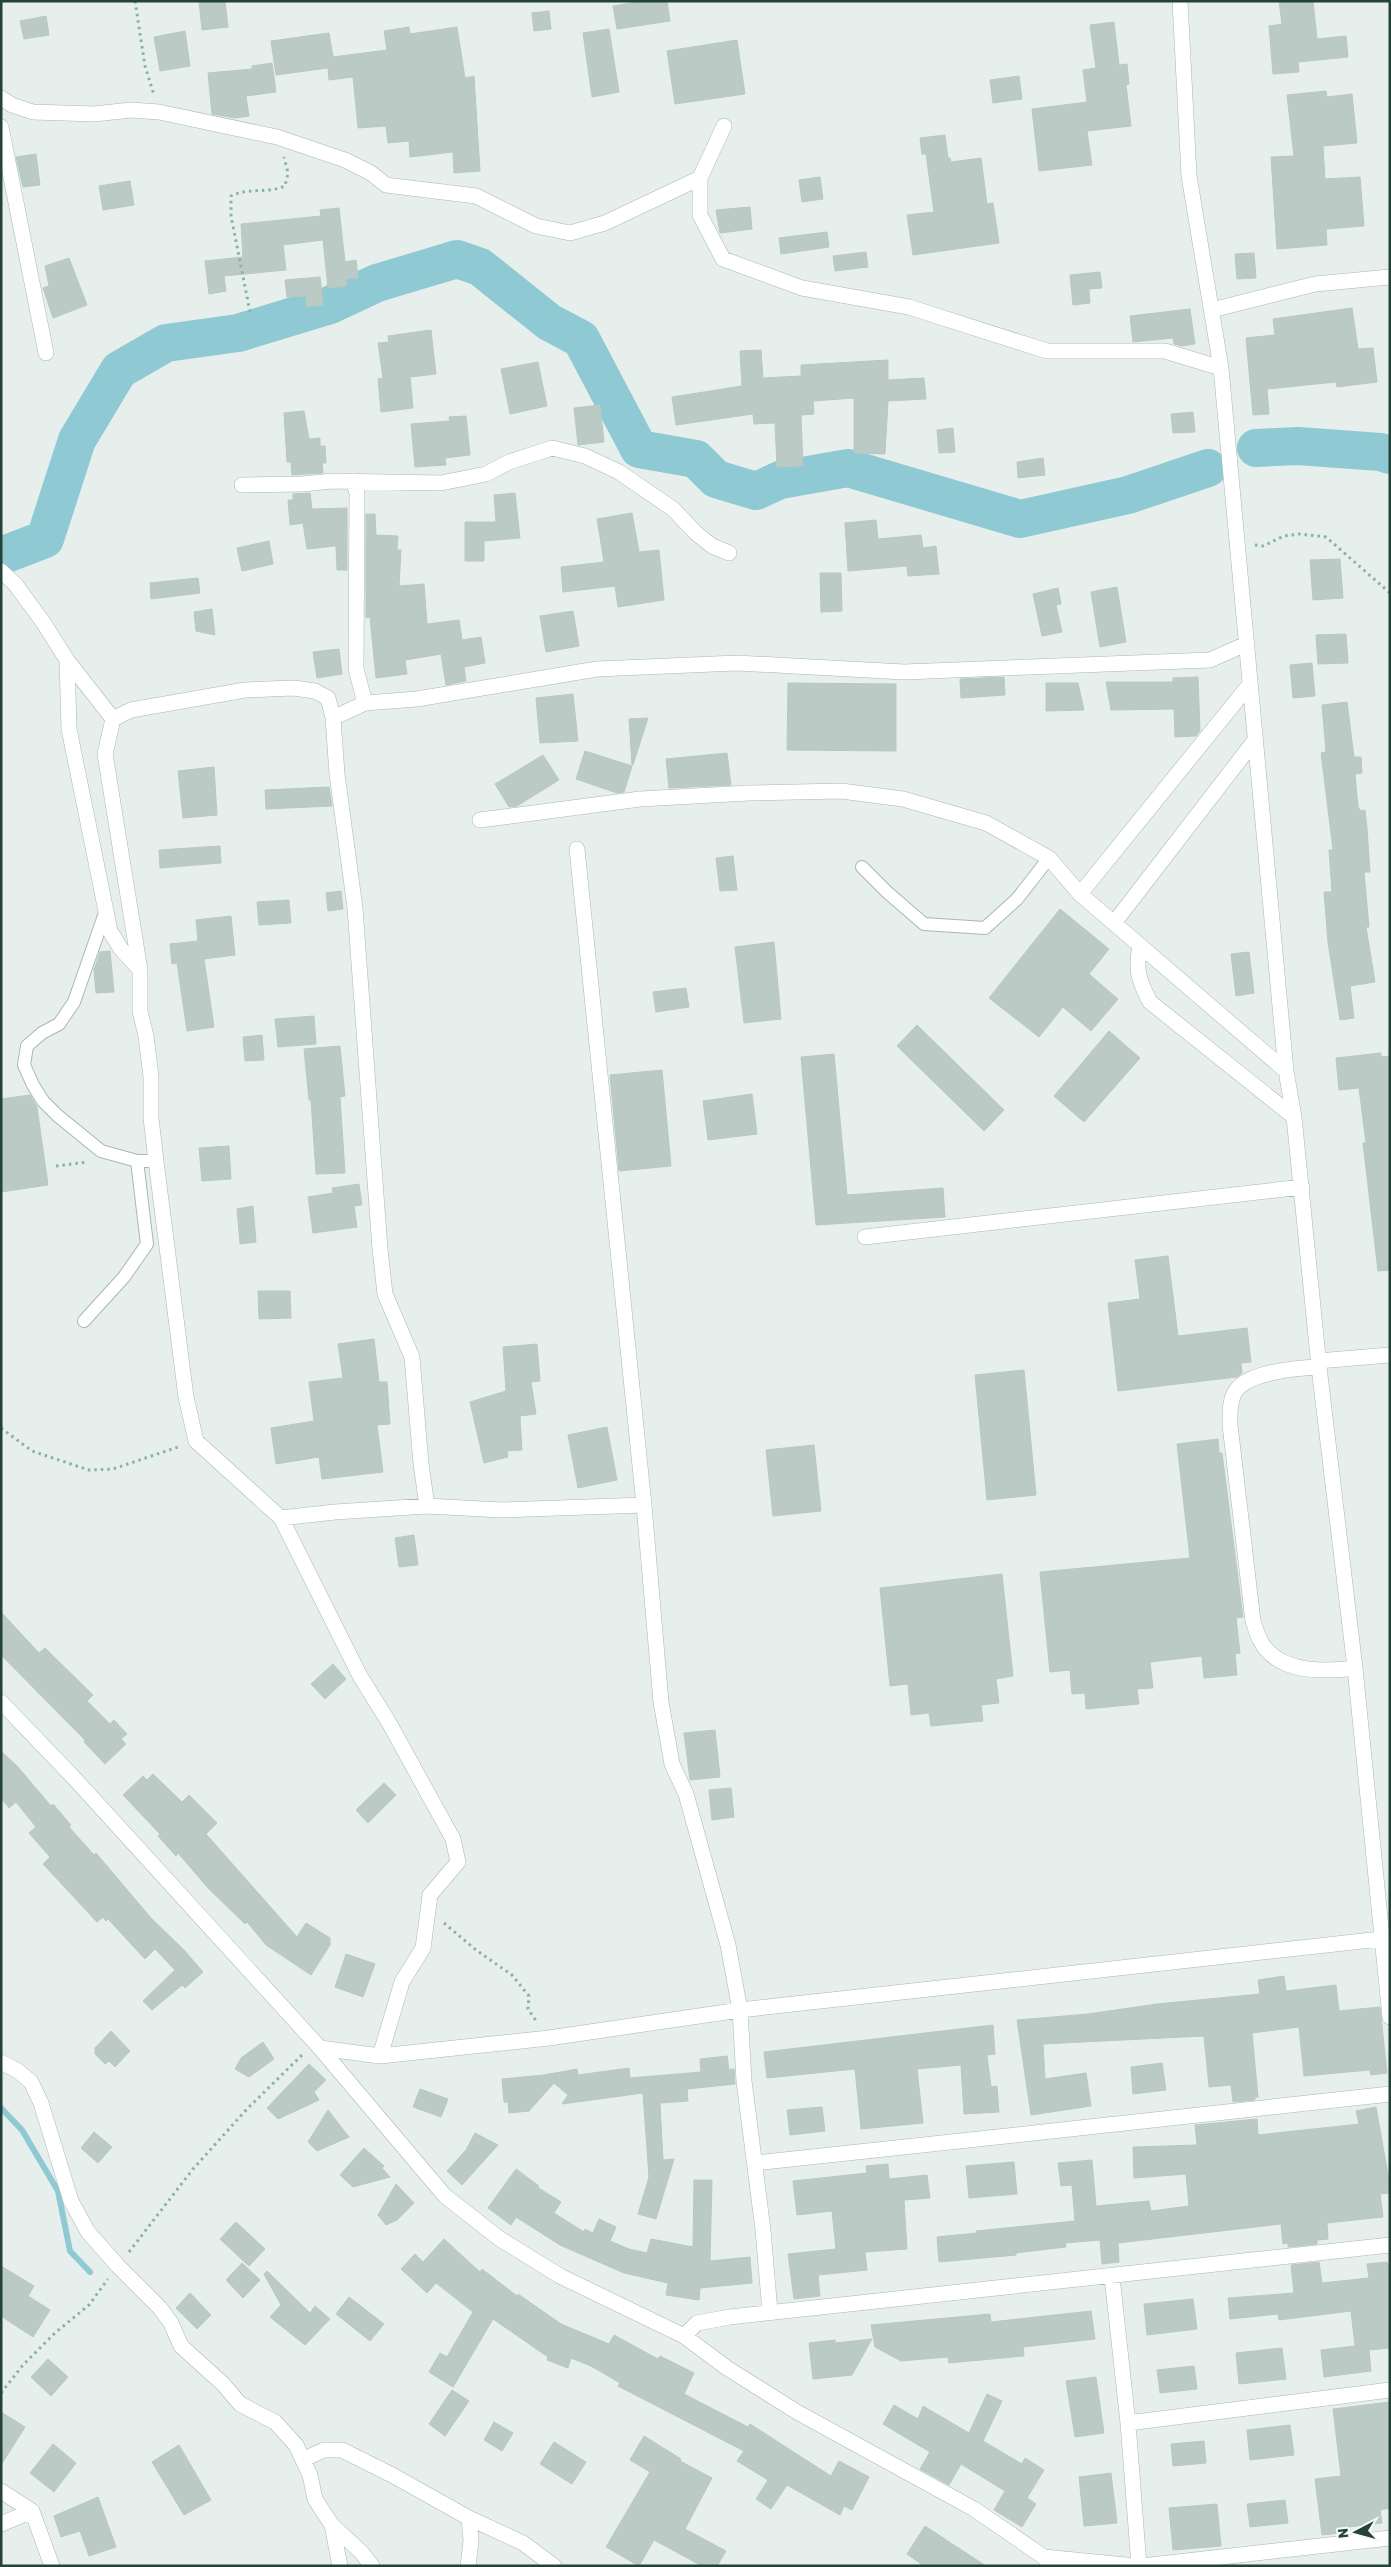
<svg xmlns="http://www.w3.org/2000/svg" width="1391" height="2567" viewBox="0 0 1391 2567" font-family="Rubik,sans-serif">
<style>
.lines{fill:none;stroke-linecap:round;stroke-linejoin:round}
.stream{stroke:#8ec9d4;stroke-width:6}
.river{stroke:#8ec9d4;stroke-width:38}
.building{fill:#bbcac4;stroke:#b8c9c2}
.lane-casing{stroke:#a8b8b2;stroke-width:14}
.street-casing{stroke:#a8b8b2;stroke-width:16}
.path{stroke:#86b3a5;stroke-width:3;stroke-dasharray:2.5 4;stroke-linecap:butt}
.lane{stroke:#fff;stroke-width:12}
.street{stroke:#fff;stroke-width:15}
</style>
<rect width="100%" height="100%" fill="#e6efeb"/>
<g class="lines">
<path class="stream" d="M1,2108L22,2130L58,2191L70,2251L90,2272"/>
<path class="river" d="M1256,448L1298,446L1380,452L1390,455
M1,556L45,539L77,440L119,370L166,343L238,333L330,305L377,283L457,259L480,267L549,322L581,339L639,449L696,459L716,479L756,491L780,480L848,468L1020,519L1128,495L1208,468"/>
</g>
<path class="building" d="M199,1H225L228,27L202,30Z
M642,1H667L670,21L617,29L613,6Z
M1279,1H1313L1317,39L1346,36L1348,57L1298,62L1299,72L1273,74L1269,26L1282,24Z
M549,11L551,29L534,31L532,13Z
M46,16L49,35L24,39L20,21Z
M1114,22L1119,65L1127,64L1129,84L1126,85L1131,126L1087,131L1092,165L1039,171L1032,109L1087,102L1083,70L1096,68L1090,25Z
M409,27L410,34L457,27L465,78L474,76L480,171L454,173L453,152L410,157L409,141L388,143L386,126L358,128L353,77L329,80L328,68L276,75L271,41L329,33L333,57L387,50L384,31Z
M609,29L619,92L592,97L583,33Z
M185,31L190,66L160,71L154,37Z
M737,40L745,94L675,104L667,51Z
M272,63L276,92L246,96L249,116L235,118L212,114L208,73L252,69V66Z
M1019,76L1022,99L993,103L990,80Z
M1326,91L1327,97L1352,94L1357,143L1323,146L1325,179L1360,177L1364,226L1326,229L1327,245L1277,249L1271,157L1294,156L1287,95Z
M945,135L948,158H950L951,162L981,158L987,204L993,203L999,243L913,255L907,215L934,212L926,154H922L920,138Z
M36,154L40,185L23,187L16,157Z
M820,177L823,199L802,202L799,180Z
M130,181L134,205L103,210L99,186Z
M750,207L752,229L720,233L716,210Z
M339,208L345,262L356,260L358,278L346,279L347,286L328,288L323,240L283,245L286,270L224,276L226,291L209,294L205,261L243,257L241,224L321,216L320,210Z
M827,232L829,247L781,254L779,238Z
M866,252L868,267L835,271L833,256Z
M1254,253L1256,278L1237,279L1235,254Z
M69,258L87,305L53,318L43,288L49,286L45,266Z
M1100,272L1102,288L1089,289L1090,303L1073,305L1070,275Z
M320,277L323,305L307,307L306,296L287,297L285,280Z
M1352,308L1358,349L1373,348L1377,382L1337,387L1336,382L1267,389L1269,414L1253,415L1246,338L1275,335L1273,319Z
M1190,309L1195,344L1182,346L1174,344L1173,338L1133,342L1130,316Z
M431,330L436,374L410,377L413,408L381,412L378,379L383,378L378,343L389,342L388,336Z
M761,350L763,378L801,376V365L888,360V380L924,378L926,399L888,401L885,454L854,453V398L813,401L814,414L801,415L803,466L777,467L775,423L754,424L753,414L676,425L672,397L742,386L740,351Z
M538,362L547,406L510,414L501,369Z
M600,405L604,442L578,445L574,408Z
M304,411L309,439L320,438V446H325L326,463H322L323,473L292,475L291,462H287L284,413Z
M1193,412L1195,432L1173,433L1171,414Z
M466,416L470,455L445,458L446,465L415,467L411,424L450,421L449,417Z
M953,428L955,452L939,453L937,430Z
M1043,458L1045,475L1018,478L1017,462Z
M310,493L312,509L347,508V570H337L336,546L307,549L303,523L290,525L288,500H293V494Z
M515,493L520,538L484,541V561H465V522H496L494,495Z
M632,513L639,552L659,550L664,600L618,607L615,586L563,592L561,567L604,562L597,519Z
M366,514H375L376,535L398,536L397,550H401L399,586L424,584L427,624L459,620L462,640L481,637L485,663L464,667L466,681L446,685L441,654L405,660L407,674L376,678L370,617L366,618Z
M876,520L878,539L921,535L923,548L936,546L939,574L908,576L907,566L848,571L845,523Z
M269,541L273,564L242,571L237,548Z
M1340,559L1343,598L1313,600L1310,560Z
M820,573H841L842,611L821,612Z
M198,578L200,593L151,599L150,583Z
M1117,587L1126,642L1100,647L1091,592Z
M1058,588L1061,604L1056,605L1062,632L1042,636L1033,594Z
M212,609L215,635L196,631L194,612Z
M573,611L579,646L546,652L540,616Z
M1346,634L1348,663L1318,664L1316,635Z
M339,649L342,674L317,678L313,652Z
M1312,663L1315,696L1293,698L1290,665Z
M1004,677L1005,695L961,698L960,679Z
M1198,677L1200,731L1196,736L1175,737L1174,709L1111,710L1106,682H1173V678Z
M788,683L896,684V751L787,750Z
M1046,683H1078L1084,710L1046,711Z
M573,694L578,741L540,743L536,698Z
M1347,702L1354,757H1361L1362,773L1355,774L1358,807L1361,811L1365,810L1367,828L1370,872H1364L1369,927H1366L1375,982L1350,986L1354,1018L1340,1020L1328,942L1324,892H1332L1329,850H1333L1321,753L1326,752L1322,705Z
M648,718L633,765H632L629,719Z
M585,751L632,766L624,792L617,793L576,779Z
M727,753L731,785L669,788L666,759Z
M543,755L559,780L517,806L509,807L495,784Z
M214,767L217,815L183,818L178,771Z
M329,787L332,806L266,809L265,790Z
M220,846L221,863L160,868L159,850Z
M733,856L737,890L720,891L716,858Z
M341,891L343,909L328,911L326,893Z
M289,900L291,923L259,925L257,902Z
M1060,909L1109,949L1089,974L1118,999L1091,1031L1063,1007L1039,1037L989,998Z
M231,916L235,955L204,959L214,1027L187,1031L177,963L172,964L170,944L198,941L196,920Z
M774,942L781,1019L744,1023L735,947Z
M110,951L114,992L96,993L94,970L100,952Z
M1249,952L1254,993L1236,996L1231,954Z
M686,988L689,1007L656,1012L653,992Z
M314,1016L316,1044L278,1047L275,1019Z
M917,1025L1004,1110L984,1131L897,1046Z
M1109,1031L1140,1058L1084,1122L1054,1096Z
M262,1035L264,1060L245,1061L243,1037Z
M340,1046L345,1096L340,1097L345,1173L316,1174L311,1100H309L304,1049Z
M1381,1053V1057L1390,1056V1270L1378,1271L1363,1143H1366L1359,1088L1339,1090L1336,1058Z
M834,1054L847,1195L943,1188L945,1217L816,1225L801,1057Z
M662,1070L671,1166L619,1171L610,1075Z
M752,1094L757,1134L708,1140L703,1101Z
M30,1095L37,1107L48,1185L1,1192V1099Z
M229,1146L231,1179L202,1181L199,1148Z
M359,1184L362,1205L354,1206L357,1227L313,1233L308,1197L333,1193L332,1188Z
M253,1206L256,1242L240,1244L237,1209Z
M1168,1256L1178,1336L1247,1328L1251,1362L1241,1363L1242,1373L1237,1377L1118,1391L1108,1303L1140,1299L1135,1260Z
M258,1291H290L291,1318L259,1319Z
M374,1339L379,1382H387L390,1424L377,1425L383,1472L322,1479L319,1457L276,1464L271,1428L314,1421L309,1382L343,1378L338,1344Z
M537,1344L540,1381L531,1382L536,1414L520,1416L522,1450L507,1451L508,1457L484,1463L470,1402L506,1391L503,1347Z
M1024,1370L1036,1495L987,1500L975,1375Z
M607,1427L617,1480L578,1488L568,1435Z
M1218,1439L1219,1453H1222L1243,1617L1236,1618L1240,1653L1235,1654L1237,1675L1204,1678L1202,1656L1150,1662L1153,1688L1137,1689L1139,1704L1086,1709L1085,1693L1072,1694L1070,1670L1050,1672L1040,1572L1190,1558L1177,1444Z
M814,1445L821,1511L773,1516L766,1450Z
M414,1535L418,1565L399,1567L395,1538Z
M1002,1574L1013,1676L996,1679L999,1703L981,1705L983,1721L931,1726L929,1713L911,1715L908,1684L890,1686L880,1588Z
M1,1612L39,1653L45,1648L93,1695L87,1701L110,1724L114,1720L127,1734L121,1739L126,1744L105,1764L84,1742L85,1740L1,1655Z
M333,1664L346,1679L325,1699L311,1684Z
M715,1730L720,1777L690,1780L684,1733Z
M1,1751L18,1767L51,1806L53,1804L71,1825L69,1827L94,1855L96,1853L151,1918L184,1950L203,1972L185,1988L182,1985L152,2010L143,2001L175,1970L155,1949L145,1959L108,1919L106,1921L103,1917L97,1922L43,1864L50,1857L29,1833L36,1827L16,1802L9,1808L1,1798Z
M153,1774L182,1802L189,1795L217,1823L206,1834L297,1937L306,1923L330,1938V1945L311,1975L266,1945L247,1922L245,1924L208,1888L178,1853L176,1856L158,1836L160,1834L123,1795L143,1776L147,1780Z
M384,1783L396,1795L368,1823L356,1810Z
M731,1788L734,1817L712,1820L709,1790Z
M346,1954L375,1964L363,1997L335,1987Z
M1284,1976L1286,1991L1336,1985L1339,2011L1380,2007L1387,2073L1371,2075L1370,2070L1304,2076L1299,2027L1252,2033L1258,2097H1255V2100L1233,2102L1231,2085L1209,2087L1204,2036L1043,2044L1045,2079L1086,2073L1091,2106L1031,2115L1017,2020L1088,2014L1157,2004L1260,1994L1258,1980Z
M993,2025L995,2054L987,2055L991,2087L997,2086L999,2112L964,2114L961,2065L917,2069L923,2123L861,2129L855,2069L767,2078L764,2052Z
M111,2031L130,2051L115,2067L109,2061L105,2064L95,2054V2048Z
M263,2042L274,2059L249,2077L235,2069L241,2058Z
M727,2056L729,2070L734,2069L735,2084L687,2089L688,2101L660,2103L663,2160L674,2159L656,2219L638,2214L649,2177L643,2093L562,2104L568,2095L554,2083L529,2111L509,2113L508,2102H504L502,2079L544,2075L577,2069L578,2075L629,2068L630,2078L701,2072L700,2059Z
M1162,2063L1166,2090L1133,2094L1131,2067Z
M309,2064L326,2080L314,2092L319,2100L278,2119L267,2108Z
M420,2089L448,2099L441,2117L413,2107Z
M822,2107L825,2131L790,2135L787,2110Z
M1376,2107L1390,2186V2193L1380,2194L1383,2217L1327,2223L1328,2239L1317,2240V2244L1288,2247V2243L1283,2244L1281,2224L1118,2243L1119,2262L1102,2264L1100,2240L1065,2243L1066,2247L1016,2253V2255L939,2262L937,2237L977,2233L976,2231L1075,2221L1072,2185L1061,2186L1058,2163L1092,2160L1096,2206L1149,2201L1151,2211L1189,2206L1186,2174L1134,2178L1133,2147L1197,2145L1195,2125L1257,2119L1258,2135L1359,2124L1356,2111Z
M328,2110L349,2137L317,2151L308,2142Z
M94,2132L112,2147L98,2163L81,2148Z
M475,2133L498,2145L462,2185L447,2171L466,2150Z
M364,2148L384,2166L382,2168L390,2177L353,2187L340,2175Z
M1014,2162L1017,2194L969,2198L966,2166Z
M888,2164L889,2179L927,2175L930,2198L904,2200L907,2249L865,2252L867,2270L818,2275L820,2296L794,2299L788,2254L836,2249L832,2211L797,2215L793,2181L867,2173L866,2166Z
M516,2169L539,2186L537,2187L561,2202L554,2213L584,2232L585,2229L593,2233L599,2219L616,2227L610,2241L629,2249L647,2253L651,2239L693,2247L694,2180H712L710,2261L750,2257L752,2283L700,2288L699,2300L666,2295L668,2283L624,2273L560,2245L516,2217L511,2225L488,2208Z
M396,2184L414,2203L397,2220L386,2225L378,2215Z
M236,2222L265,2249L249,2266L220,2239Z
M444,2239L480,2272L482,2269L517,2296L518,2294L561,2324L609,2344L614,2335L658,2359L660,2356L694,2373L684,2394L748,2427L750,2424L831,2476L839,2461L869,2477L852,2510L844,2506L840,2515L787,2485L771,2509L756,2499L768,2480L737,2461L744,2451L618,2386L620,2383L591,2366L571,2358L568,2368L547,2360L548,2357L493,2319L453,2387L429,2372L440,2353L447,2357L473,2312L436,2283L427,2293L401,2269L415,2254L423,2262Z
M1319,2262L1322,2283L1369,2278L1367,2264L1387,2262L1390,2270V2348L1369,2350L1371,2371L1324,2377L1321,2350L1355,2346L1351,2311L1279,2320L1278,2314L1230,2319L1228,2298L1294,2293L1291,2265Z
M242,2263L260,2280L243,2298L226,2280Z
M1,2266L34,2286L28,2296L50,2310L33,2337L1,2316Z
M267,2271L310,2313L315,2306L330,2319L305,2345L270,2317L281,2305L264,2274Z
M190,2293L211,2315L197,2329L176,2308Z
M349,2297L384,2324L370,2341L336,2314Z
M1193,2299L1197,2329L1147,2335L1144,2304Z
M1091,2311L1095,2339L1023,2347L1024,2356L949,2363L948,2357L901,2361L875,2347L871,2325L990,2314L991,2322Z
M872,2339L852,2375L813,2379L809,2343L835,2340V2343Z
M1282,2348L1286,2379L1239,2384L1236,2353Z
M48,2359L68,2377L51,2396L31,2377Z
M1194,2366L1197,2389L1160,2393L1157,2370Z
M1096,2377L1104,2433L1075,2437L1066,2381Z
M452,2390L469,2401L445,2436L429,2424Z
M987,2394L1002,2401L983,2441L1022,2464L1025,2458L1044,2470L1027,2498L1036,2504L1022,2527L994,2510L1005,2491L961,2464L949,2485L920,2469L930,2452L883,2424L894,2405L918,2419L923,2406L969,2433Z
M1390,2402V2508L1380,2510L1382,2523L1348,2527V2532L1322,2535L1315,2479L1341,2476L1333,2409Z
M1,2412L25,2427L1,2465Z
M494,2422L513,2433L502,2451L484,2440Z
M1290,2425L1294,2455L1250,2460L1247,2430Z
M644,2436L681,2459L680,2461L712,2478L685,2529L726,2551L717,2566H702L654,2540L639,2566L606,2547L650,2472L630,2460Z
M1204,2441L1206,2463L1173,2466L1171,2444Z
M554,2442L586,2462L572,2484L540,2464Z
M53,2444L76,2463L54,2492L30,2473Z
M179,2445L211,2500L184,2515L152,2462Z
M1111,2473L1117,2523L1084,2526L1079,2477Z
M98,2497L116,2547L89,2556L80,2531L61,2537L54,2516Z
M1285,2500L1288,2523L1250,2527L1247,2504Z
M1217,2504L1221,2546L1173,2550L1169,2508Z
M925,2526L986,2566H924L907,2554Z"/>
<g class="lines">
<g class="lane-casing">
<path id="lane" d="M862,867L887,892L924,924L985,928L1017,899L1049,858
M106,910L74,1002L59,1024L42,1033L27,1046L24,1065L33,1085L43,1101L58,1116L101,1151L137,1161H156
M84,1321L124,1277L147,1244L137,1161"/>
</g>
<g class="street-casing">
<path id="street" d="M1180,1L1189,176L1221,368L1286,1071L1294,1117L1319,1367L1355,1668L1390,2017
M1,98L12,105L33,112L94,114L131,110L159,112L277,137L345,160L371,173L386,185L476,196L536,226L570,233L605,223L700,178
M724,126L700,178V215L723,259L802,288L909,307L1047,351H1165L1221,368
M1,127L46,353
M1212,310L1315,284L1390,277
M353,481L357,493L356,669L365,703
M242,485L303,484L332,481L441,483L486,474L509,462L552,448L585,456L619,472L673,509L696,533L712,546L729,553
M1,571L15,584L43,622L67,660L113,719
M67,660L69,729L110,931L121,949L140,970
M333,718L328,698L315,691L293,688L245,690L131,710L113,719L105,754L140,970V1011L146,1036L151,1077V1118L156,1161L186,1397L196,1441L281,1518L360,1676L388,1721L453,1839L458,1862L430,1895L423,1948L402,1982L380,2056
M480,820L640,799L749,793L841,791L903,799L986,823L1049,858L1080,894L1286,1071
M577,849L644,1505L661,1702L672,1764L686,1794L728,1945L740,2010L744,2081L763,2230L770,2312
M1080,894L1250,684
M1114,923L1255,740
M1140,946C1135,970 1139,981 1150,1002L1294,1117
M865,1237L1302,1187
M1318,1361L1390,1355
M1319,1367C1297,1368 1253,1372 1238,1388C1229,1397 1230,1414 1230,1425L1253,1621C1255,1627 1257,1634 1260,1640C1277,1674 1324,1672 1355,1668
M427,1506L421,1464L412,1357L385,1294L380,1249L355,908L337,774L333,718L365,703L417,699L597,669L737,663L904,672L1210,660L1246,644
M281,1518L335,1512L427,1506L501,1510L644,1505
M1,1702L74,1778L320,2048L445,2196L500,2239L560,2276L684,2336L727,2368L797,2412L974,2509L1044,2557L1050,2566
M320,2048L380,2056L549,2038L740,2010L1390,1938
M1,2062L18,2071L31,2082L41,2103L71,2201L88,2232L118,2266L160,2308L171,2323L181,2346L223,2384L240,2404L275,2422L296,2445L310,2475L315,2499L324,2513L332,2525L361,2552L372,2566
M755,2163C967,2139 1178,2119 1390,2094
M1112,2277L1128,2423L1139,2566
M684,2336L697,2323L730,2317L1390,2245
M1128,2423L1390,2390
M304,2459L324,2450H342L392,2475L469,2518L523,2543L554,2566
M1,2491L32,2511L52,2566
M1,2524L32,2511
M332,2525L340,2566
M1044,2557L1136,2566
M468,2566L471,2541L469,2518
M1142,2566L1390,2538"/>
</g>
<path class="path" d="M135,1L145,66L154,95
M250,312L231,216V196C248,187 267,194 285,186L288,173L284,157
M1255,545L1263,546L1284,536L1299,534L1326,537L1390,593
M56,1166L88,1162
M1,1428L32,1451L89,1470L113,1469L181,1446
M444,1923L476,1950L512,1975L529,1996L528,2009L537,2022
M129,2252L193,2169L247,2109L302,2055
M1,2393L23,2365L55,2333L89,2305L108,2279"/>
<use href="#lane" class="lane"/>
<use href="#street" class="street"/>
</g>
<rect width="1391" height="2567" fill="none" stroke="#24423a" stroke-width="5"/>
<g transform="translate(1356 2532) rotate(264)" stroke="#f7fbf9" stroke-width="4" paint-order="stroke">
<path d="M0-4L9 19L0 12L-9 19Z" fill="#24423a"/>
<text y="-8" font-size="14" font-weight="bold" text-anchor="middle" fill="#24423a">N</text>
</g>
</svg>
